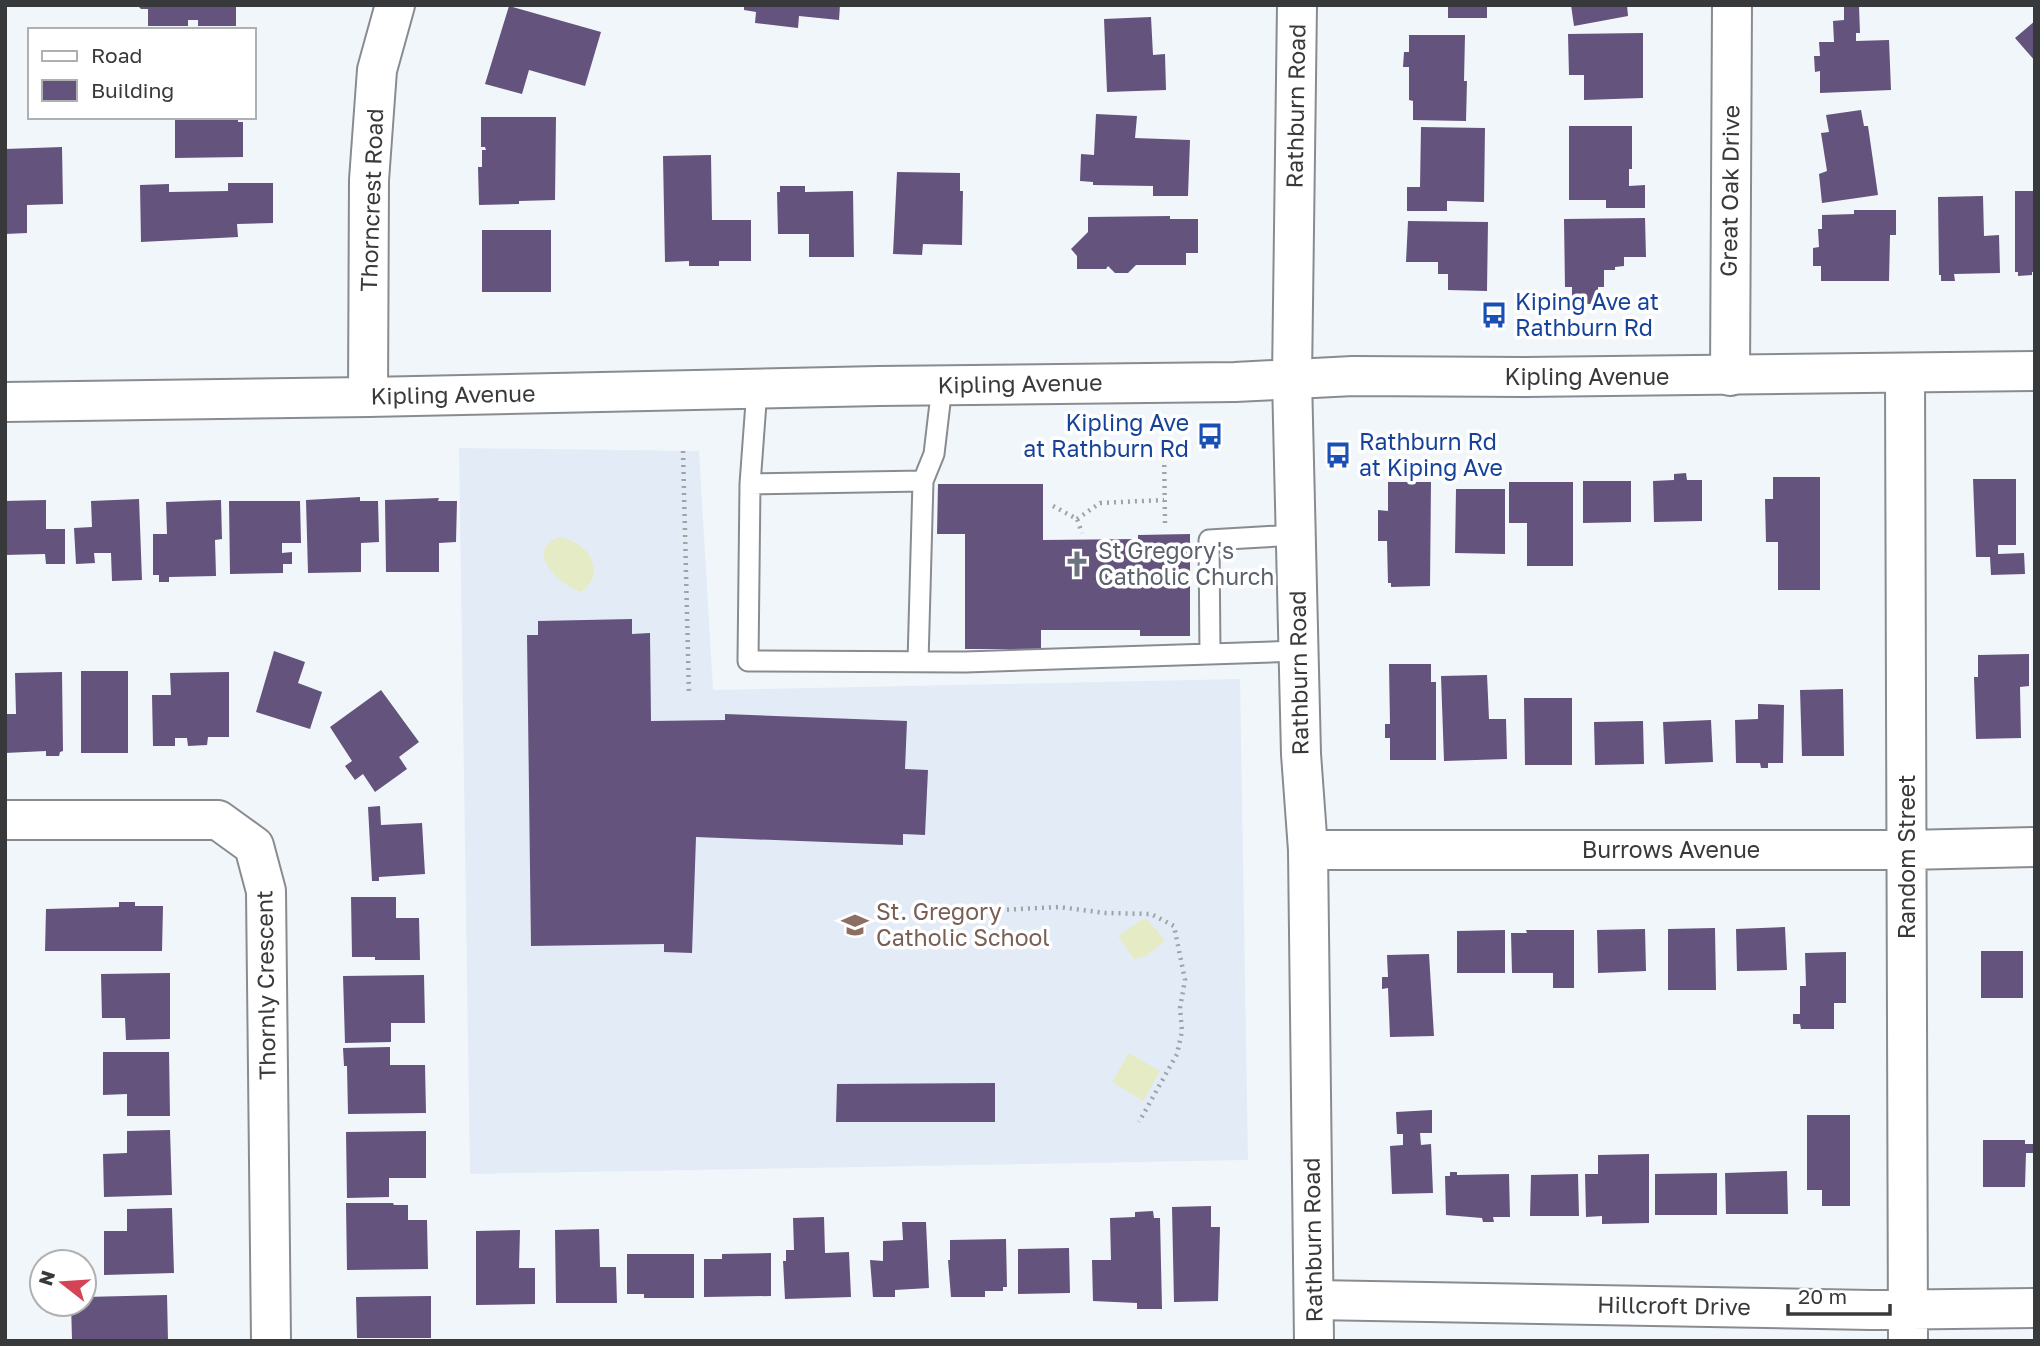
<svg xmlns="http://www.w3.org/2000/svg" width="2040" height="1346" viewBox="0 0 2040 1346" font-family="'Golos Text',sans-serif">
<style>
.built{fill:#e3ebf6}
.green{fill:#e5ebc5}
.building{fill:#64537c}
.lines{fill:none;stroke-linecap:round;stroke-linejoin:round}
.service-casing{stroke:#888c90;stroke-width:23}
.minor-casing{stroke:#888c90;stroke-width:42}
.tertiary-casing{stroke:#888c90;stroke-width:42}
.secondary-casing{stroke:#888c90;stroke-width:42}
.path{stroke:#9fa3a6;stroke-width:4.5;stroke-dasharray:2 5;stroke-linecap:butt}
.service{stroke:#fff;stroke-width:19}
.minor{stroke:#fff;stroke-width:38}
.tertiary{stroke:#fff;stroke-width:38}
.secondary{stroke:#fff;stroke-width:38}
.labels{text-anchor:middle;stroke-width:7;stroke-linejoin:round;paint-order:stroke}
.street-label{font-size:23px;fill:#38393b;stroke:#fff}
.transit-label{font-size:23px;fill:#164399;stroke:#fff;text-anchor:start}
.worship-label{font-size:23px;fill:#5b616d;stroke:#fff;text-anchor:start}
.education-label{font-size:23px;fill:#785e54;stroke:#fff;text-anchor:start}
</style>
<rect width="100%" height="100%" fill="#f1f6fb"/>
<path class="built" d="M459,448L699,451L713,690L1240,679L1248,1160L470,1174Z"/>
<path class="green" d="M559,537C587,541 609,572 581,592C559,585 523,551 559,537Z
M1143,919L1148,920L1165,941L1146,956L1134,959L1118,936Z
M1129,1053L1160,1071L1143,1101L1112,1082Z"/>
<path class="building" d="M137,5H236V26H198V20H188V26H148V9H141Z
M744,5H840L839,20L799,16L798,28L755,23L756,12L744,10Z
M1448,5H1487V18H1448Z
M1571,5H1627L1628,16L1574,26Z
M509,6L601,32L585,86L529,70L522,94L485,84Z
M1844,6H1859L1860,33H1856V41L1889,40L1891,90L1820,93V71L1815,72L1814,56H1820L1819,42H1834L1833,21L1844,20Z
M1151,17L1153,55L1165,54L1166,90L1107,92L1104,19Z
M2035,21V61L2015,38Z
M1643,33V98L1584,100V75H1569L1568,34Z
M1409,35H1465L1464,81H1467L1466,121L1413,120V101L1409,100V67H1403L1404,52H1409Z
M1861,110L1864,126H1868L1878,195L1822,203L1819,174L1827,171L1821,133L1829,132L1826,115Z
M1096,114L1137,116L1135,138L1190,140L1188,196H1153V186L1093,185V182L1080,181L1081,154L1094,155Z
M175,117H238V122H243V157L175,158Z
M481,117H556L555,200L519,201V204L479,205L478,167H482V150H486L485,147H481Z
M1569,126H1632V169H1629V186L1645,185V208H1606V200H1569Z
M1421,127L1485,128L1484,202L1447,201V211H1407V187H1420Z
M62,147L63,204L27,205V233L5,234V149Z
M711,155L712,220H751V261H719V266H689V261L665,262L663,156Z
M897,172L960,173V191H963L962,245L923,244L922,255L893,254Z
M228,183H273V223L237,224L238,237L141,242L140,185L169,184V192L228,191Z
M780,186H805V192L853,191L854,257H809V234H778L777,192H780Z
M2015,191H2035V272H2032V275L2018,276V272H2015Z
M1983,196L1984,236L1999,235L2000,273L1954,274L1955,281H1941V275H1939L1938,197Z
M1854,210H1896V235H1890L1889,281H1821V266H1813V248L1819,247L1818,229H1822V215L1854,214Z
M1170,216V219H1198V253H1186V265H1136L1128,273H1115L1108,266L1106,269H1077V256L1071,249L1088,232V217Z
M1645,218L1646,257H1624V266L1615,267V270H1604V287H1598V304H1572V287H1565L1564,219Z
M1408,221L1488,222L1487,291L1448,290V274H1438V262H1406Z
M482,230H551V292H482Z
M1686,473L1687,480H1702V521L1654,522L1653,481L1674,480V474Z
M1773,477H1820V590H1778V542H1766L1765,499H1773Z
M1973,479H2016V545H1998V554L2024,553L2025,574L1991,575L1990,557H1976Z
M1583,481H1631V522L1583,523Z
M1388,482H1431L1430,586L1391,587V583H1388L1387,541H1378V510L1388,511Z
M1509,482H1573V566H1527V523H1509Z
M938,484H1043V540L1138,539V535L1190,534V636H1140V630H1041V649H965V534H937Z
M1456,489H1505V554L1455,553Z
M360,497V501H378L379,542L361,543V572L308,573L306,500Z
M439,498L438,501H457L456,542L439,543V572H386L385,500Z
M139,499L142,580L112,581L111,553H94L95,563L76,564L74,528L92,527L91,501Z
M46,500V529H65V564H46L45,554L5,555V501Z
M221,500L222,539L215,540L216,576L169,577V582H159V575H153V534H167L166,502Z
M229,501H300L301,543H282V553L292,552V564H283V573L230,574Z
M632,619V634L650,633L651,721L725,720V714L907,721L905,769L928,770L925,835L903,834V845L696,837L692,953L664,952V944L531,946L527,635H538V621Z
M274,651L305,662L298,683L322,692L310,729L256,712Z
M2029,654V686L2020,687L2021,738L1976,739L1974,677H1978V655Z
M1389,664H1431V682H1436V760H1390V738H1385V724H1390Z
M81,671H128V753H81Z
M62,672L63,751L60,752L59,756H46V751L5,753V714H16L15,673Z
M229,672V737H208L207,745L188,746L187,738H175V746H153L152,695H171L170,673Z
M1487,675L1489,719H1506L1507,759L1444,761L1441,676Z
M1843,689L1844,756H1802L1800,690Z
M381,690L419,742L399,757L407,769L375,792L363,774L355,780L345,766L352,761L330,727Z
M1524,698H1572V765H1525Z
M1758,704L1784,705L1783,763H1768V768H1761L1760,763H1736L1735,720L1758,719Z
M1711,720L1713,762L1665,764L1663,722Z
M1643,721L1644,764L1595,765L1594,722Z
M380,806L381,825L422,823L425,874L379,877V881H372L368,807Z
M351,897H396V918H419L420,960H375V957H352Z
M119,902H135V906H163L162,951H45L46,909L119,907Z
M1785,927L1787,970L1737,971L1736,929Z
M1715,928L1716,990H1668V929Z
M1645,929L1646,971L1598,973L1597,930Z
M1505,930V973H1457V931Z
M1526,930H1574V988H1553V973H1512L1511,933H1527Z
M1981,951H2023V998H1981Z
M1846,952V1003H1834V1029H1801L1800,1024H1793V1014H1800V986H1806L1805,953Z
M1429,954L1434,1036L1390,1037L1388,988L1382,989V977H1388L1387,955Z
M170,973V1039L126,1040L125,1018H102L101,974Z
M424,975L425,1023H391V1042L345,1043L343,976Z
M390,1047V1065H425L426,1113L348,1114L347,1066H344L343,1048Z
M103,1052H169L170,1116H127V1094L103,1095Z
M995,1083V1122H836L837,1084Z
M1432,1110V1133H1420L1421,1145L1431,1144L1433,1193L1392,1194L1390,1146L1403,1145V1134H1397L1396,1112Z
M1807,1115H1850V1206H1822V1190H1807Z
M170,1130L172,1195L104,1197L103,1154L127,1153V1131Z
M426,1131V1178H389V1197L347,1198L346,1132Z
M1983,1140H2025V1144H2034V1153H2026L2025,1187H1983Z
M1649,1154V1223L1602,1224V1216L1586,1217L1585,1174H1598V1155Z
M1787,1171L1788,1214H1726L1725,1173Z
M1450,1172H1457V1175L1509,1174L1510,1217H1493L1494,1222H1483L1482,1218L1446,1215L1445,1176H1450Z
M1717,1173V1215H1655V1174Z
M1578,1174L1579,1216H1530L1531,1175Z
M346,1203H393L394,1205H408V1220H427L428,1269L347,1270Z
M1211,1206V1227H1220L1218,1301L1174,1302L1172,1207Z
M172,1208L174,1273L104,1275V1231H127V1209Z
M1153,1211L1154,1218H1160L1162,1309H1137V1303L1093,1301L1092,1260H1111L1110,1218L1135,1217V1212Z
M824,1217L825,1253L849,1252L851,1297L785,1299L783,1261H786V1250H794L793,1218Z
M902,1222H926L929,1288L895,1290V1297H873L870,1260L883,1261V1241L903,1240Z
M599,1229L600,1267H616L617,1303H556L555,1230Z
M520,1230L519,1268H535V1304L476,1305V1231Z
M1006,1239L1007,1287H1003V1291H985V1297H951L948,1260H950V1240Z
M1069,1248L1070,1293L1018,1294V1249Z
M771,1253V1296L704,1297V1259H722V1254Z
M627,1254H694V1298H644V1294H627Z
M167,1295L168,1341L72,1339L71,1304H84L85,1297Z
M431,1296V1338H357L356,1297Z"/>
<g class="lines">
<g class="service-casing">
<path id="service" d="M757,389L750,484L748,661L965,662L1299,651
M750,484L923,481
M1210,654L1209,540L1296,535
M918,662L923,481L934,454L942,386"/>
</g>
<g class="minor-casing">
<path id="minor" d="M1905,374L1908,1341
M1730,376L1732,5
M368,397L369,180L377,70L395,5
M5,820H218L254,846L266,891L271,1341
M1308,850H1907L2035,847
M1314,1300L1871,1310L2035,1308"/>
</g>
<g class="tertiary-casing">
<path id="tertiary" d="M1297,5L1292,379L1301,754L1308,850L1314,1341"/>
</g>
<g class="secondary-casing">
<path id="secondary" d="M5,402L368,397L879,386L1235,382L1353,376L1525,377L2035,371"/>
</g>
<path class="path" d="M1164,444L1165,524
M683,451L689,695
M1053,506L1077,519L1082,533
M1077,519L1100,503L1164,500
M1000,910L1059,907L1106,913L1151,914L1174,926L1185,980L1180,1008L1182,1031L1177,1054L1139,1122"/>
<use href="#service" class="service"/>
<use href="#minor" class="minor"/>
<use href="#tertiary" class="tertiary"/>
<use href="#secondary" class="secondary"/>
</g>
<defs>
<g id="bus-bare" transform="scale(2.1)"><path d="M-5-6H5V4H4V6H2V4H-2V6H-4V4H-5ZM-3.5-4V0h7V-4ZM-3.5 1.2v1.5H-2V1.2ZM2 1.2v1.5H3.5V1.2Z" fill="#1a4fb4" stroke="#fff" stroke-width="2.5" paint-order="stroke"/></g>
<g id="church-bare" transform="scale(2.1)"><path d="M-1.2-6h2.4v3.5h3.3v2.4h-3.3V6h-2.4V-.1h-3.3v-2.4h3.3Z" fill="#6b7280" stroke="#fff" stroke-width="2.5" paint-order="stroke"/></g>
<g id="school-bare" transform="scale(2.1)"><path d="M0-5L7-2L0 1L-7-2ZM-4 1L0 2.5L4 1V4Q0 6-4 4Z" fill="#8d6e63" stroke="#fff" stroke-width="2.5" paint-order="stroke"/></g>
</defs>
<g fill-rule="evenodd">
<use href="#bus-bare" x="1494" y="315"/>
<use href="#bus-bare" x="1210" y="436"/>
<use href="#bus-bare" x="1338" y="455"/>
<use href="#church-bare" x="1077" y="564"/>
<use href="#school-bare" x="855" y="925"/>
</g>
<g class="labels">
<g class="street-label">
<text transform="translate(1296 106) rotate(-89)" y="8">Rathburn Road</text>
<text transform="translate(1730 191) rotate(-89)" y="8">Great Oak Drive</text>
<text transform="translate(372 200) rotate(-88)" y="8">Thorncrest Road</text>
<text x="1587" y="385">Kipling Avenue</text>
<text transform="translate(1020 384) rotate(-1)" y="8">Kipling Avenue</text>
<text transform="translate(453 395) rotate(-1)" y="8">Kipling Avenue</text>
<text transform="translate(1299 673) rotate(-91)" y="8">Rathburn Road</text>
<text x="1671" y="858">Burrows Avenue</text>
<text transform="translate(1907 857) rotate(-90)" y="8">Random Street</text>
<text transform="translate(266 985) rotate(-91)" y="8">Thornly Crescent</text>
<text transform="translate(1313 1240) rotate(-91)" y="8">Rathburn Road</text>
<text transform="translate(1674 1306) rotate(1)" y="8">Hillcroft Drive</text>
</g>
<g class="transit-label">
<text x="1515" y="310">Kiping Ave at<tspan x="1515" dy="26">Rathburn Rd</tspan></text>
<text x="1189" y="431" text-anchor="end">Kipling Ave<tspan x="1189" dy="26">at Rathburn Rd</tspan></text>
<text x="1359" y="450">Rathburn Rd<tspan x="1359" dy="26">at Kiping Ave</tspan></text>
</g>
<g class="worship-label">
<text x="1098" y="559">St Gregory's<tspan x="1098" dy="26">Catholic Church</tspan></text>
</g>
<g class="education-label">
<text x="876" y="920">St. Gregory<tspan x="876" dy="26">Catholic School</tspan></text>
</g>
</g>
<rect width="2040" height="1346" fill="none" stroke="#38393b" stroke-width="14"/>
<rect x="28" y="28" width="228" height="91" fill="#ffffff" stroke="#afb0b1" stroke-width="2"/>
<rect x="42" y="51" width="35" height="10" fill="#ffffff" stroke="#afb0b1" stroke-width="2"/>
<text x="91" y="63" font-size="21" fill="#38393b">Road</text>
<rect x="42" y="80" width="35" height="21" fill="#64537c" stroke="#afb0b1" stroke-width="2"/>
<text x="91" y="98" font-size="21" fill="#38393b">Building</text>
<g transform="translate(63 1283) rotate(287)"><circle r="33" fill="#ffffff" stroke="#afb0b1" stroke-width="2"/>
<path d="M0-5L12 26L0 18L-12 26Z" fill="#d44455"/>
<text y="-10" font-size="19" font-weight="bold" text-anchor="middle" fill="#38393b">N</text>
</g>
<path d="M1788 1304v10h102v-10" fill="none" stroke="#38393b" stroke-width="3.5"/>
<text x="1798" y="1304" font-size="21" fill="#38393b" stroke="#ffffff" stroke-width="5" paint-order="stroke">20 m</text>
</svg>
